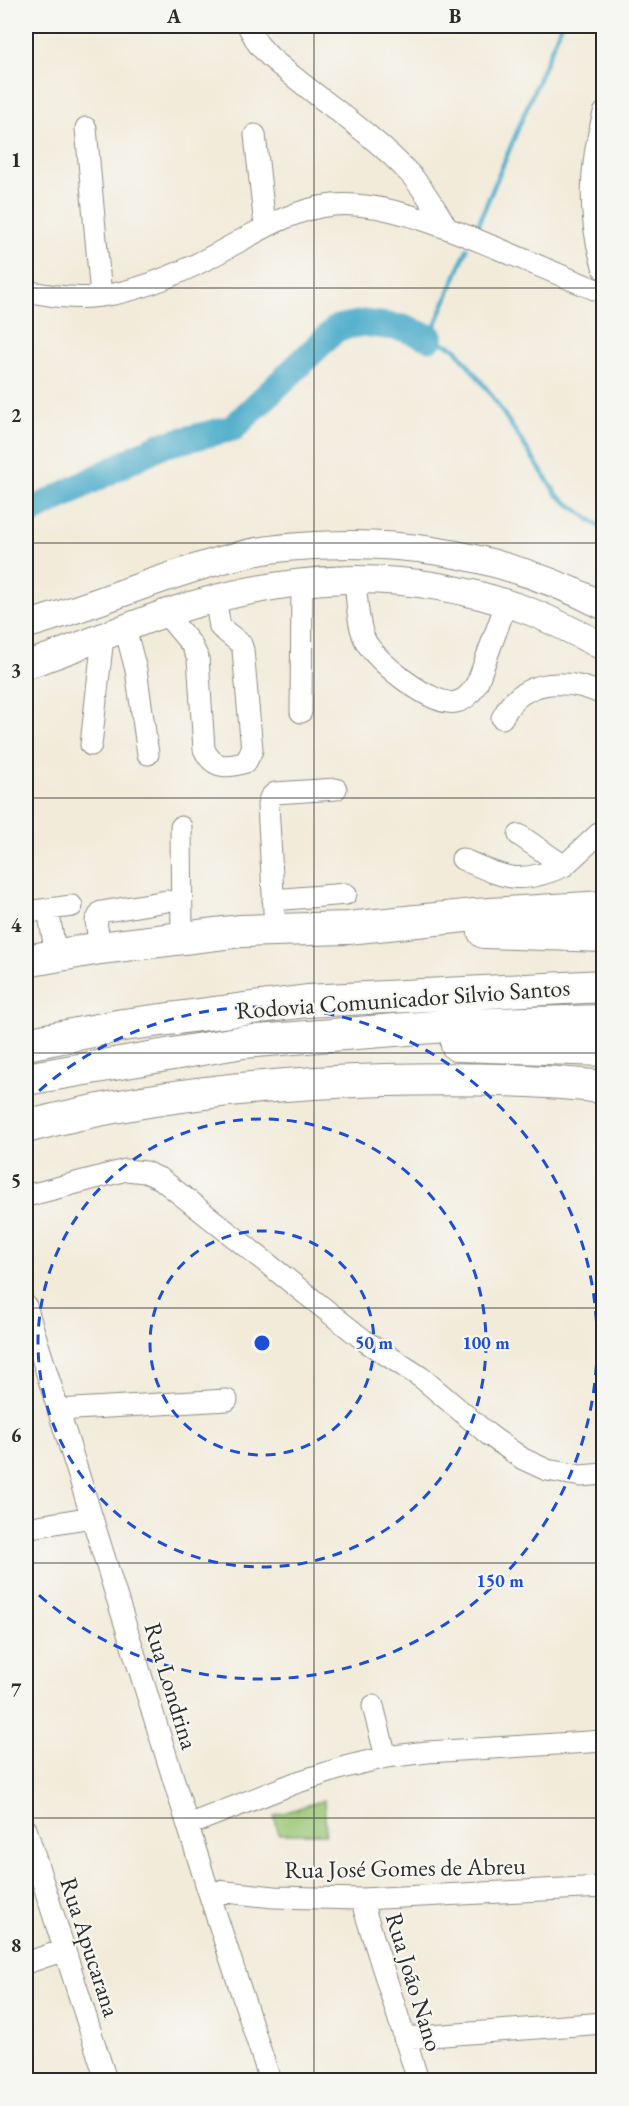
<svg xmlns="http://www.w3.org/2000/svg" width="629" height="2106" viewBox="0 0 629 2106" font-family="'EB Garamond',serif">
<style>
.green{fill:#9ac775;stroke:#627950;stroke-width:1.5}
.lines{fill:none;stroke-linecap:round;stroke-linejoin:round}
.stream{stroke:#4aabc9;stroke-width:4.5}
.river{stroke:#4aabc9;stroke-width:27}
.minor-casing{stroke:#8e8b82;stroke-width:23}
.major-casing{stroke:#8e8b82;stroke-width:29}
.highway-casing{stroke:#8e8b82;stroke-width:34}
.minor{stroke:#fff;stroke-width:21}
.major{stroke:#fff;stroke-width:27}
.highway{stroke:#fff;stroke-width:32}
.grid{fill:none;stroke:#2b2b2b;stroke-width:1.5;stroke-opacity:0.55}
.ring{fill:none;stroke:#1d4ed8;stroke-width:3;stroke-dasharray:10 8}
.labels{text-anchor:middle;stroke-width:4.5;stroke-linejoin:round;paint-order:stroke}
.street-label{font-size:24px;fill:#2b2b2b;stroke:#f6f6f2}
.centre{fill:#1d4ed8;stroke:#f6f6f2;stroke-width:3}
.ring-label{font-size:18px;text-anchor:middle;font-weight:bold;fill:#1d4ed8;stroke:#f6f6f2;stroke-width:4.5;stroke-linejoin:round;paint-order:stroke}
.neatline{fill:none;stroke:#2b2b2b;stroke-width:2}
.grid-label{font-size:20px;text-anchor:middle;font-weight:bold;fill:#2b2b2b}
</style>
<rect width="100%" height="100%" fill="#f6f6f2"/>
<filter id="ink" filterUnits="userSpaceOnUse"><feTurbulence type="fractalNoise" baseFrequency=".0167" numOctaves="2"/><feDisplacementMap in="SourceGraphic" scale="12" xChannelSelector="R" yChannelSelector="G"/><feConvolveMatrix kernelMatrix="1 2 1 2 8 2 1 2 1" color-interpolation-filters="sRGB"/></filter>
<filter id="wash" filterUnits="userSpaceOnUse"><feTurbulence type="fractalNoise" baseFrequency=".008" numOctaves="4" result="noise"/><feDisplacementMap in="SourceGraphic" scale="24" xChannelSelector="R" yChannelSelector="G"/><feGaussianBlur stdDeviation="1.35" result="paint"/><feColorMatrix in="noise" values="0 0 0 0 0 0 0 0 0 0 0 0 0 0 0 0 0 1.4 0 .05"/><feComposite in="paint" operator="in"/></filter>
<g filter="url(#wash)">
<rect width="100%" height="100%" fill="#f2ebda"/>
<path class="green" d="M324,1800L326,1834H279L274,1816Z"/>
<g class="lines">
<path class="stream" d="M477,227L561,26
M467,249L430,338L455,348L490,393L557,495L604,530"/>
<path class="river" d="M26,514L159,446L233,428L337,328L363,323L403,328L430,338"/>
</g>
</g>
<g filter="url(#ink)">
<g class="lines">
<g class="minor-casing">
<path id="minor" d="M248,26L258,44L270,57C315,97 369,130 411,175C425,191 436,209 447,228
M604,113C589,166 587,217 604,269
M86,128L101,296
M255,135L265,226
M26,291C51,296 77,300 102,296C144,290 192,268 229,247C262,229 294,209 333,205C385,200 452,230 499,249C534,264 569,279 604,293
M355,579C357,598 357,620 364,638C373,660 432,707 456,702C467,700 473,691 478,681L506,604
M165,613L191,644L198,658L204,749C213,769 227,768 246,762L252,750L243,650L241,644L220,627L215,598
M125,628L136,670L148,754
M301,712L302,582
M502,718C505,713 508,707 513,702C536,677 576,681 604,695
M91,745L103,637
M181,827L182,938
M519,835L564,866L604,829
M462,859C506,878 518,886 564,866
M273,900L346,894
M48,909L56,955
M26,912L72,906
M275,929L268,805L270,798L275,793L336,789
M100,948L96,921L101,912L167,901
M26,1196L126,1170L145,1172L161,1179L365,1341L422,1378L489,1435L523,1459L547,1470L581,1476L604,1474
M26,1306L208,1890L270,2080
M58,1410L227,1400
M26,1528L92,1517
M373,1706L386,1757
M188,1825L295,1783L345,1767L386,1757L427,1752L604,1741
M26,1829L106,2080
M208,1890L274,1897L361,1899L604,1887
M361,1899L418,2080
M26,1963L64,1950
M404,2038L604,2023"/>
</g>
<g class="major-casing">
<path id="major" d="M26,625C97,605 165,574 237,556C266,548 298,546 327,545C426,541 516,561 604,606
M26,665C73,650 119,629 166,613C289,573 403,565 526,610C553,620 578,634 604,647"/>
</g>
<g class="highway-casing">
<path id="highway" d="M484,932L604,936
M26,961L100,948L241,931L348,928L475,915L604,907
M26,1044L123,1025L307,1001L604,986
M457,1045L604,1050
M26,1079L243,1042L458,1025L604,1021
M26,1127C143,1096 264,1083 385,1080C458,1078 531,1079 604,1087"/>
</g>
<use href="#minor" class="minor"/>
<use href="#major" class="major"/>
<use href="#highway" class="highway"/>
</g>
</g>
<path class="grid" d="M314,26V2080M26,288H604M26,543H604M26,798H604M26,1053H604M26,1308H604M26,1563H604M26,1818H604"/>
<g class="ring">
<circle cx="262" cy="1343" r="112"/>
<circle cx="262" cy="1343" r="224"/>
<path d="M26 1103A336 336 0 1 1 26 1583"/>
</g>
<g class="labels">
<g class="street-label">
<text transform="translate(403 999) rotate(-4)" y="8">Rodovia Comunicador Silvio Santos</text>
<text transform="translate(171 1686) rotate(73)" y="8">Rua Londrina</text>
<text transform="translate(405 1868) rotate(-1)" y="8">Rua José Gomes de Abreu</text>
<text transform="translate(90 1947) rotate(72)" y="8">Rua Apucarana</text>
<text transform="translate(414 1982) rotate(73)" y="8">Rua João Nano</text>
</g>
</g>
<circle cx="262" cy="1343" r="9" class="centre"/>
<g class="ring-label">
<text x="374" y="1349">50 m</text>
<text x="486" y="1349">100 m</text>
<text x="500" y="1587">150 m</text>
</g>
<rect width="629" height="2106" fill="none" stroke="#f6f6f2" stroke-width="66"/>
<rect x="33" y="33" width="563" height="2040" class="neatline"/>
<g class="grid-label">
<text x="174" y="23">A</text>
<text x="455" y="23">B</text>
<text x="16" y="167">1</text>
<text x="16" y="422">2</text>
<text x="16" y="677">3</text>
<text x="16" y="932">4</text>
<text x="16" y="1187">5</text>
<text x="16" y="1442">6</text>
<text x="16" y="1697">7</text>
<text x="16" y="1952">8</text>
</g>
</svg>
